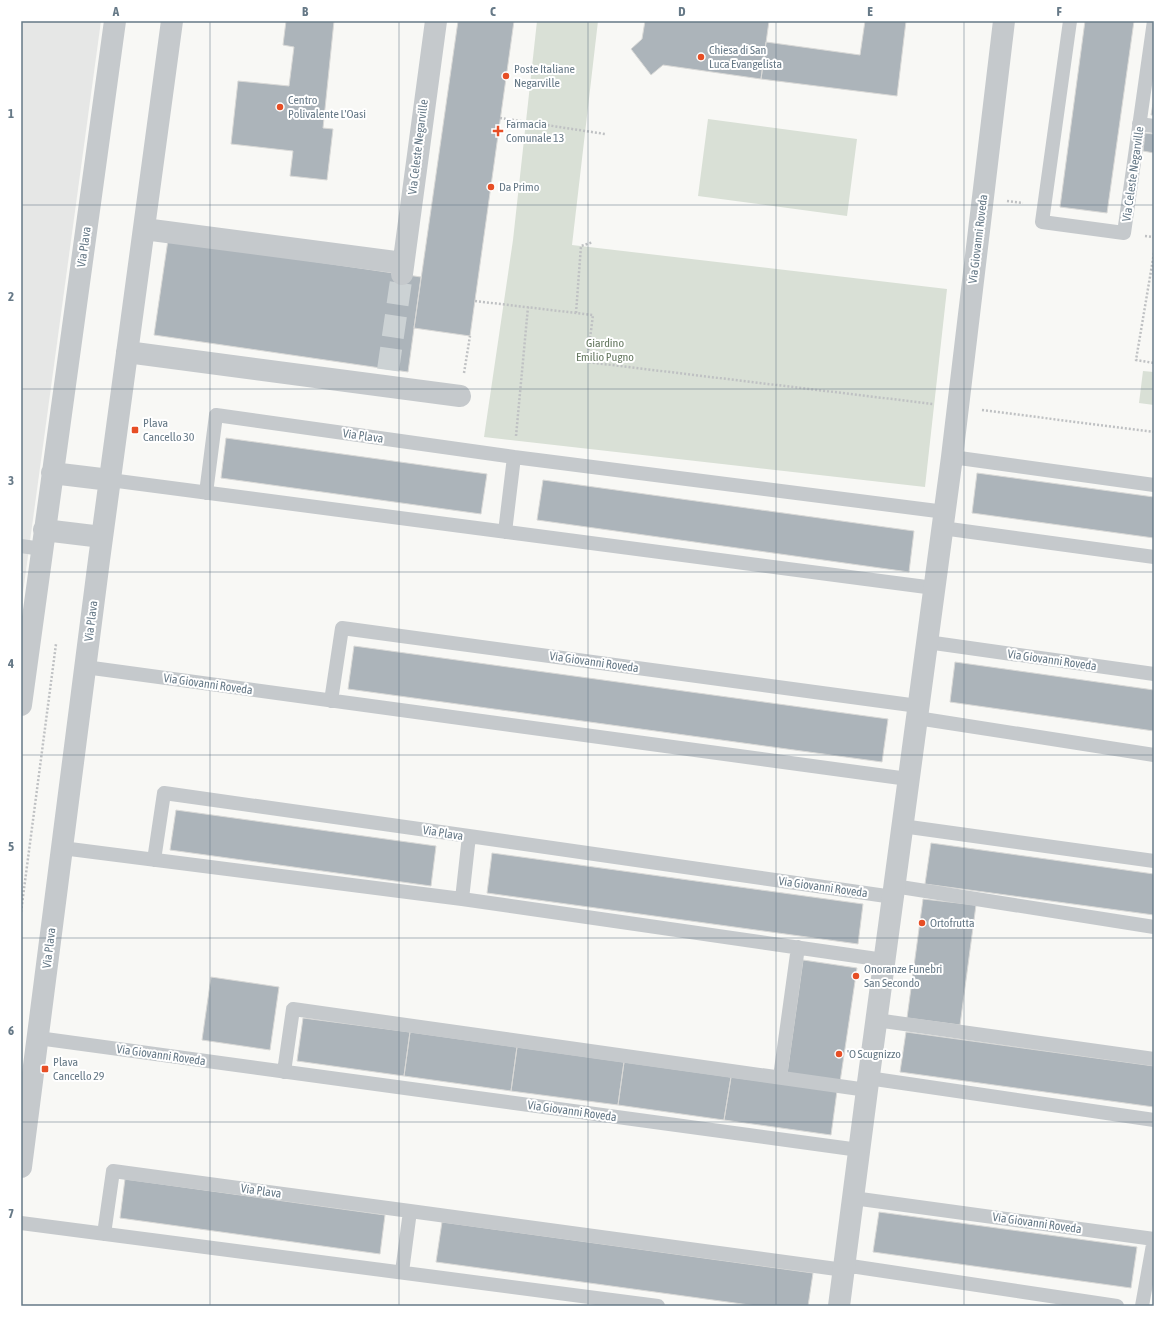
<svg xmlns="http://www.w3.org/2000/svg" width="1175" height="1327" viewBox="0 0 1175 1327" font-family="'Asap Condensed',sans-serif">
<style>
.built{fill:#e6e7e6}
.green{fill:#d9e0d6}
.building{fill:#acb4ba;stroke:#d9d9d7}
.lines{fill:none;stroke-linecap:round;stroke-linejoin:round}
.street-tunnel{stroke:#ccd2d4;stroke-width:22;stroke-dasharray:22 11;stroke-linecap:butt}
.path{stroke:#bfc1c3;stroke-width:2.5;stroke-dasharray:2 2;stroke-linecap:butt}
.lane{stroke:#c5c9cc;stroke-width:14}
.street{stroke:#c5c9cc;stroke-width:22}
.grid{fill:none;stroke:#667987;stroke-width:1;stroke-opacity:0.55}
.poi-dot{fill:#e74e25;stroke:#fff;stroke-width:1.5}
.labels{text-anchor:middle;stroke-width:4;stroke-linejoin:round;paint-order:stroke}
.poi-label{font-size:12px;fill:#667987;stroke:#fff;text-anchor:start}
.street-label{font-size:12px;fill:#667987;stroke:#fff}
.park-label{font-size:12px;fill:#667961;stroke:#fff}
.neatline{fill:none;stroke:#667987;stroke-width:1.5}
.grid-label{font-size:13px;text-anchor:middle;font-weight:bold;fill:#667987}
</style>
<rect width="100%" height="100%" fill="#f8f8f5"/>
<path class="built" d="M21,21H101L21,607Z"/>
<path class="green" d="M537,21H598L572,245L947,289L925,487L484,437L513,240Z
M708,119L857,139L847,216L698,196Z
M1143,371L1154,372V405L1139,403Z"/>
<path class="building" d="M286,21H334L323,128L333,129L327,180L290,176L293,151L231,144L238,81L289,86L294,47L283,45Z
M458,21H514L470,336L414,328Z
M645,21H769L761,79L663,65L651,75L631,49L642,39Z
M865,21H906L897,96L761,79L766,42L860,55Z
M1085,21H1134L1107,213L1060,207Z
M1154,98V115H1151Z
M1145,133L1154,134V153L1143,151Z
M168,240L421,277L408,372L154,335Z
M226,438L487,474L481,514L221,478Z
M977,473L1154,497V538L972,513Z
M543,480L914,531L909,572L537,520Z
M354,646L888,719L882,762L348,689Z
M955,662L1154,690V731L950,702Z
M176,810L436,846L431,886L170,850Z
M931,843L1154,874V915L925,884Z
M492,853L863,904L858,944L487,893Z
M923,899L976,905L960,1025L907,1018Z
M803,960L857,968L840,1082L787,1074Z
M211,977L279,987L270,1050L202,1040Z
M303,1018L410,1032L404,1076L297,1061Z
M410,1032L517,1047L511,1091L404,1076Z
M906,1032L1154,1066V1107L900,1072Z
M517,1047L624,1062L618,1105L511,1091Z
M624,1062L731,1077L724,1120L618,1105Z
M731,1077L837,1091L831,1135L724,1120Z
M125,1179L385,1215L380,1254L120,1218Z
M879,1212L1137,1247L1131,1288L873,1252Z
M442,1222L813,1273L808,1306H757L436,1262Z"/>
<g class="lines">
<path class="street-tunnel" d="M388,370L402,274"/>
<path class="path" d="M500,118L605,134
M1007,201L1023,203
M1145,236L1154,237
M1154,253L1136,360L1154,363
M475,301L593,315L587,362L933,404
M576,313L581,246L593,242
M464,373L470,336
M982,410L1154,432
M516,436L528,307
M21,912L56,644"/>
<path class="lane" d="M1070,21L1042,222L1124,233L1154,21
M1139,124L1154,126
M514,457L945,512
M952,457L1154,485
M110,480L934,588
M206,493L216,415L514,457L505,532
M942,528L1154,557
M21,546L42,549
M927,642L1154,674
M85,667L908,779
M331,701L342,628L918,706
M917,718L1154,755
M902,826L1154,861
M469,836L893,897
M62,848L462,899L884,960
M154,860L164,793L469,836L462,899
M894,886L1154,927
M876,1020L1154,1059
M38,1038L859,1150
M284,1072L293,1009L867,1090
M780,1077L798,947
M868,1078L1154,1120
M853,1198L1154,1239L1142,1306
M410,1211L844,1270
M21,1223L658,1306
M104,1234L113,1171L410,1211L402,1272
M844,1265L1117,1306"/>
<path class="street" d="M144,229L403,263
M402,274L436,21
M127,352L460,396
M52,473L110,480
M44,530L102,537
M21,705L115,21
M21,1167L99,560L172,21
M839,1306L867,1090L952,457L1004,21"/>
</g>
<path class="grid" d="M210,21V1306M399,21V1306M588,21V1306M776,21V1306M964,21V1306M21,205H1154M21,389H1154M21,572H1154M21,755H1154M21,938H1154M21,1122H1154"/>
<g class="poi-dot">
<circle cx="701" cy="57" r="4"/>
<circle cx="506" cy="76" r="4"/>
<circle cx="280" cy="107" r="4"/>
<path d="M496 125h4v4h4v4h-4v4h-4v-4h-4v-4h4z"/>
<circle cx="491" cy="187" r="4"/>
<rect x="131" y="426" width="8" height="8" rx="2"/>
<circle cx="922" cy="923" r="4"/>
<circle cx="856" cy="976" r="4"/>
<circle cx="839" cy="1054" r="4"/>
<rect x="41" y="1065" width="8" height="8" rx="2"/>
</g>
<g class="labels">
<g class="poi-label">
<text x="709" y="54">Chiesa di San<tspan x="709" dy="14">Luca Evangelista</tspan></text>
<text x="514" y="73">Poste Italiane<tspan x="514" dy="14">Negarville</tspan></text>
<text x="288" y="104">Centro<tspan x="288" dy="14">Polivalente L'Oasi</tspan></text>
<text x="506" y="128">Farmacia<tspan x="506" dy="14">Comunale 13</tspan></text>
<text x="499" y="191">Da Primo</text>
<text x="143" y="427">Plava<tspan x="143" dy="14">Cancello 30</tspan></text>
<text x="930" y="927">Ortofrutta</text>
<text x="864" y="973">Onoranze Funebri<tspan x="864" dy="14">San Secondo</tspan></text>
<text x="847" y="1058">'O Scugnizzo</text>
<text x="53" y="1066">Plava<tspan x="53" dy="14">Cancello 29</tspan></text>
</g>
<g class="street-label">
<text transform="translate(418 147) rotate(-83)" y="4">Via Celeste Negarville</text>
<text transform="translate(1133 174) rotate(-82)" y="4">Via Celeste Negarville</text>
<text transform="translate(978 239) rotate(-83)" y="4">Via Giovanni Roveda</text>
<text transform="translate(84 247) rotate(-82)" y="4">Via Plava</text>
<text transform="translate(363 436) rotate(8)" y="4">Via Plava</text>
<text transform="translate(91 621) rotate(-83)" y="4">Via Plava</text>
<text transform="translate(1052 660) rotate(8)" y="4">Via Giovanni Roveda</text>
<text transform="translate(594 662) rotate(8)" y="4">Via Giovanni Roveda</text>
<text transform="translate(208 684) rotate(8)" y="4">Via Giovanni Roveda</text>
<text transform="translate(443 833) rotate(9)" y="4">Via Plava</text>
<text transform="translate(823 887) rotate(8)" y="4">Via Giovanni Roveda</text>
<text transform="translate(49 948) rotate(-83)" y="4">Via Plava</text>
<text transform="translate(161 1055) rotate(8)" y="4">Via Giovanni Roveda</text>
<text transform="translate(572 1111) rotate(8)" y="4">Via Giovanni Roveda</text>
<text transform="translate(261 1191) rotate(8)" y="4">Via Plava</text>
<text transform="translate(1037 1223) rotate(8)" y="4">Via Giovanni Roveda</text>
</g>
<g class="park-label">
<text x="605" y="347">Giardino<tspan x="605" dy="14">Emilio Pugno</tspan></text>
</g>
</g>
<rect width="1175" height="1327" fill="none" stroke="#ffffff" stroke-width="44"/>
<rect x="22" y="22" width="1131" height="1283" class="neatline"/>
<g class="grid-label">
<text x="116" y="16">A</text>
<text x="305" y="16">B</text>
<text x="493" y="16">C</text>
<text x="682" y="16">D</text>
<text x="870" y="16">E</text>
<text x="1059" y="16">F</text>
<text x="11" y="118">1</text>
<text x="11" y="301">2</text>
<text x="11" y="485">3</text>
<text x="11" y="668">4</text>
<text x="11" y="851">5</text>
<text x="11" y="1035">6</text>
<text x="11" y="1218">7</text>
</g>
</svg>
